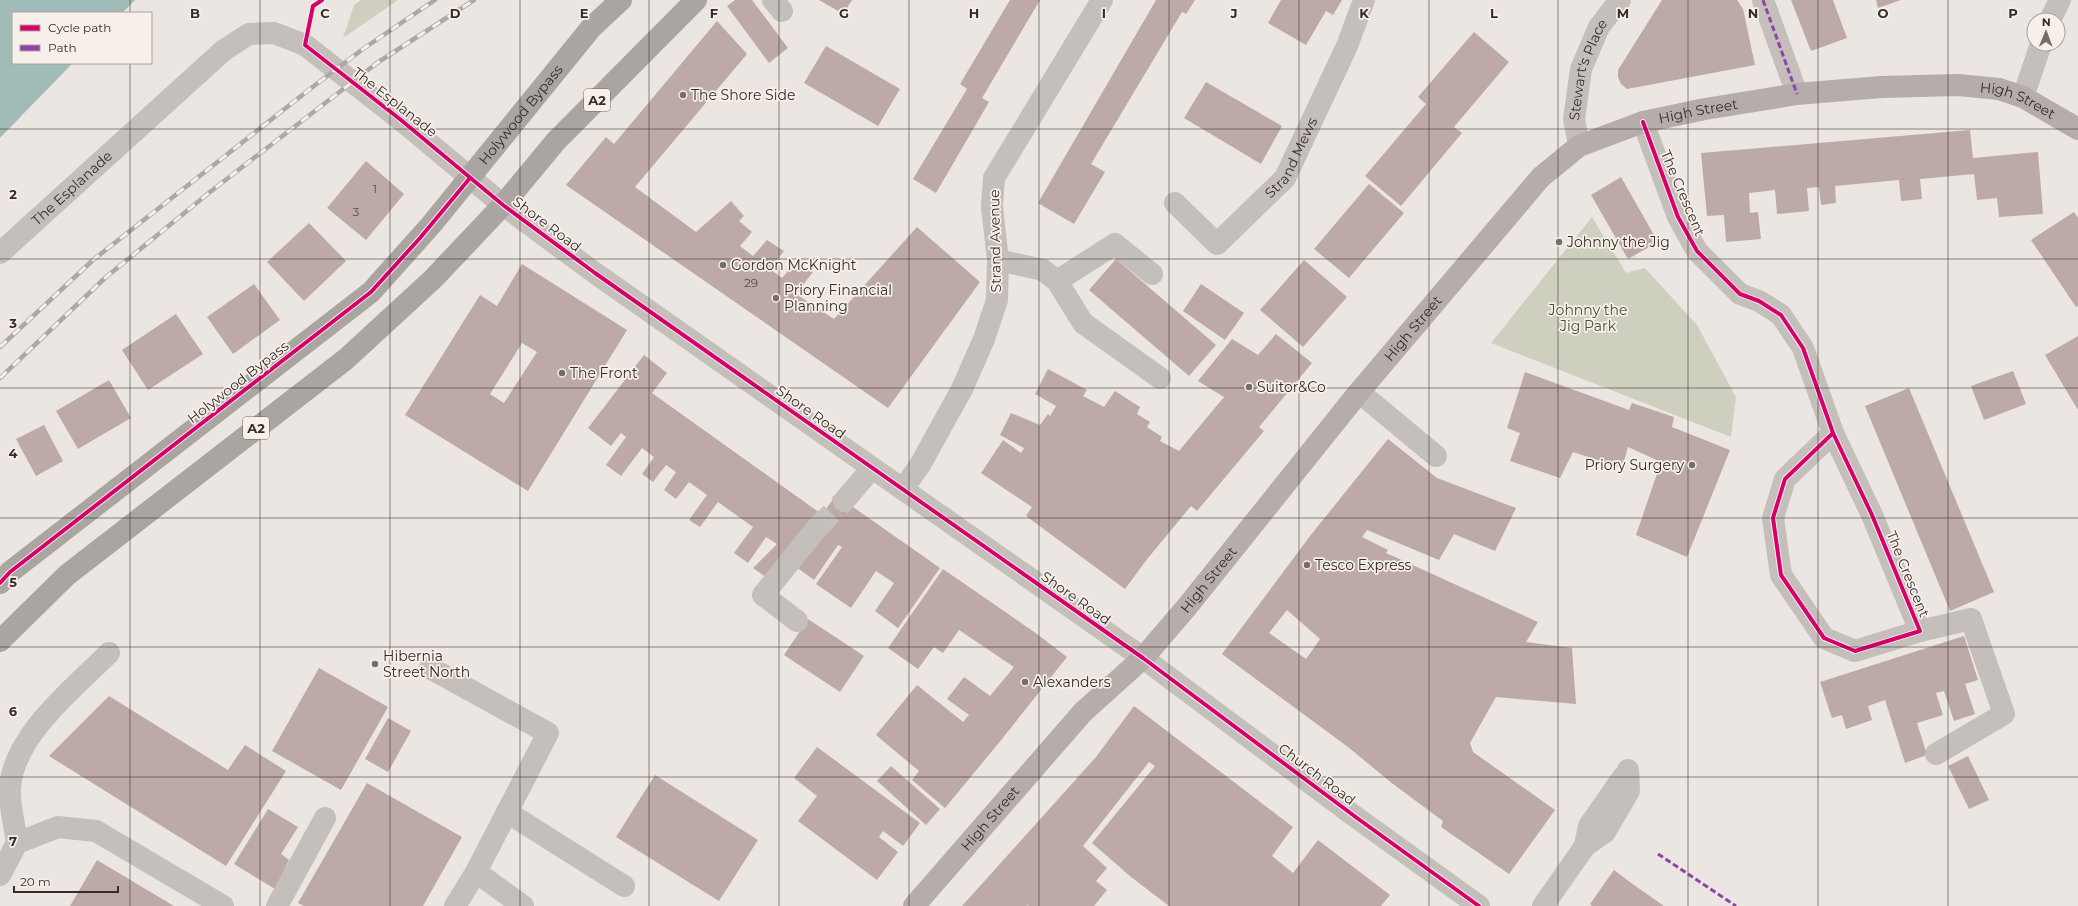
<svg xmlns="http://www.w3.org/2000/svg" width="2078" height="906" viewBox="0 0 2078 906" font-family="Montserrat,sans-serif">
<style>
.green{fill:#cecfbe}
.water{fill:#a1bbb8}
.pier{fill:#ebe6e2}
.building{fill:#bdaaa6;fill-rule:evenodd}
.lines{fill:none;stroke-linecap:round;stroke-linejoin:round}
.minor-tunnel{stroke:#c7c1bd;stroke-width:22;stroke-dasharray:22 11;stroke-linecap:butt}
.minor{stroke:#c5bfbb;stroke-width:22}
.major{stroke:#b4adaa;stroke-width:22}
.highway{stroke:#aaa5a1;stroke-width:22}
.rail-casing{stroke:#ada8a5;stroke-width:4.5}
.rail{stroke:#f7f0ea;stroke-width:3;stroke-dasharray:9;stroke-linecap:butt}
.quiet{stroke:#8e44ad;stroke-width:3;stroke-dasharray:6 3;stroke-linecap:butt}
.cycleway-casing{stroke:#f7f0ea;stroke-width:6}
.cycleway{stroke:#d6006c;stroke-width:4}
.grid{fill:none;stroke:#352c2a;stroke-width:1;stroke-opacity:0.55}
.poi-dot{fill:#756d6a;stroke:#f7f0ea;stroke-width:1.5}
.labels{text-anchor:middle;stroke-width:3.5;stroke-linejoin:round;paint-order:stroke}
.number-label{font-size:12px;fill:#574c49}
.shield{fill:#f7f0ea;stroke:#6f6764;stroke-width:1}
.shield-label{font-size:13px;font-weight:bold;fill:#352c2a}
.street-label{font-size:14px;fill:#352c2a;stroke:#f7f0ea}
.poi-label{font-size:14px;fill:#352c2a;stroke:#f7f0ea;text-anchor:start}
.park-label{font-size:14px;fill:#485030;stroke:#f7f0ea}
.grid-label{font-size:13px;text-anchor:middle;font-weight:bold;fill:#352c2a;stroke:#f7f0ea;stroke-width:3.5;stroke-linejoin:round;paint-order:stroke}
</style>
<rect width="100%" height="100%" fill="#ebe6e2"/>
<path class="green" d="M361,0H398L343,38L354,5Z
M1592,217L1626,273L1645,268L1697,325L1736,397L1731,437L1491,343Z"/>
<path class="water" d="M0,0H135L122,13H13V63H73L0,138Z"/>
<path class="pier" d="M73,63H75L0,140V138Z"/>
<path class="building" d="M735,0H752L788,48L769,63L727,6Z
M819,0H852L843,14Z
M1010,0H1040L982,98L989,102L936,193L913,179L967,89L960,84Z
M1156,0H1195L1186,14L1182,12L1091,164L1105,172L1074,224L1038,203Z
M1281,0H1342L1333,15L1326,11L1306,45L1268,23Z
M1662,0H1737L1743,9L1755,65L1627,89L1621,84L1618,77V70Z
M1791,0H1833L1847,38L1811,51Z
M1876,0H1901L1878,8Z
M717,21L747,54L635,187L696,232L731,201L744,216L739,221L752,232L740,246L753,256L767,240L784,251L770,269L782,278L796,262L813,272L796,294L834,319L917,227L980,282L888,408L566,185L606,137L614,144Z
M1474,32L1509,62L1454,127L1462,133L1401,206L1365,176L1426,104L1418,97Z
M826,46L900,89L878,126L804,83Z
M1206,82L1282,126L1261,164L1184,118Z
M1970,130L1973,158L2038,152L2043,214L1999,217L1997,198L1977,200L1974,174L1920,179L1922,199L1901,201L1899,180L1835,186L1836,203L1821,205L1819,187L1807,188L1809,211L1777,214L1775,190L1749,193L1750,213L1758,212L1761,239L1726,242L1724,215L1707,216L1701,153Z
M366,161L404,194L366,240L327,208Z
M1621,177L1658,242L1628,259L1591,195Z
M1369,184L1404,213L1349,278L1314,249Z
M2074,212L2078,218V306L2076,307L2031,240Z
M309,223L346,261L304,301L267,262Z
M1116,259L1216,345L1189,376L1089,290Z
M1304,260L1347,297L1303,347L1260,310Z
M522,264L627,330L528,491L405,415L480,295L497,306ZM522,343L537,352L504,403L490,394Z
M254,284L280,320L233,354L207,317Z
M1201,284L1244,313L1225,340L1183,311Z
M176,314L203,354L148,390L122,350Z
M1276,334L1312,363L1259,427L1264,431L1197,511L1191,506L1148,558L1125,589L1026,516L1032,507L981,473L1003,440L1021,453L1024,448L1000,435L1011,413L1040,425L1048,414L1050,416L1056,406L1035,394L1048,369L1087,390L1083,396L1104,407L1115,391L1140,407L1137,414L1150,422L1147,427L1162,437L1160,441L1179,451L1224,397L1198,381L1232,339L1258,355Z
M2078,336V410L2045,355Z
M644,355L667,373L652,393L820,513L791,554L767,578L753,568L777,544L766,537L748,563L734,553L753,527L718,502L700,527L689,520L707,495L689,482L676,499L664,490L676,472L666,465L653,482L642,474L654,457L642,448L621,476L606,465L626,437L621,433L611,446L588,428Z
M2013,371L2026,404L1984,420L1971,386Z
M1525,372L1629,410L1632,403L1674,417L1672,427L1730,450L1687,557L1636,535L1661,462L1628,447L1622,468L1573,452L1560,478L1510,461L1520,433L1507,428Z
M109,380L131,418L78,449L56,411Z
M1909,388L1994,592L1950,611L1865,406Z
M44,425L63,461L36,476L16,439Z
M1388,439L1437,478L1516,508L1495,551L1454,534L1439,560L1367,530L1362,537L1388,550L1386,553L1538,622L1526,642L1572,648L1576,704L1496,697L1470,743L1473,752L1555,810L1509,874L1441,827L1443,821L1393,784L1348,747L1222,654L1310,536ZM1287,610L1320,639L1306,659L1269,633Z
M836,495L940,568L898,628L875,611L894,583L876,571L851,608L816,584L842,547L838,545L814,580L796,567L813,527Z
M943,569L1037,634L1067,657L1002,739L945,808L912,780L919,771L876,735L917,685L963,722L969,715L947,699L964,677L990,696L1014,667L959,630L943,653L934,647L918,669L888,648Z
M808,619L864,656L840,692L784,655Z
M1964,636L1978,680L1965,684L1975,714L1954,721L1944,691L1936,693L1943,715L1917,723L1927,755L1905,763L1885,700L1868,706L1872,720L1846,729L1842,715L1832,718L1820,682Z
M319,668L388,707L341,790L272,751Z
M109,696L228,770L245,745L286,771L226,866L49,756Z
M1134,706L1293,827L1272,856L1293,873L1318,840L1390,895L1381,906H1169L1131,877L1092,843L1155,766L1149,762L1083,846L1107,868L1096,881L1107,890L1094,906H1029L1024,903L1028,906H962L1096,757Z
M388,718L411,731L388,772L365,759Z
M817,747L920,823L903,846L883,831L879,837L898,852L877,880L798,821L817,796L794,778Z
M1968,756L1989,800L1969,809L1948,766Z
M891,766L940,809L926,825L877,781Z
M655,775L758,840L719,901L616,837Z
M367,783L462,837L423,906H304L298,903Z
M268,809L298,827L281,854L289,860L275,889L234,864Z
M97,860L174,906H70Z
M1614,870L1634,885L1664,906H1592L1590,904Z"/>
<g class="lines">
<path class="minor-tunnel" d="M816,529L844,501"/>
<g class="minor">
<path d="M773,0L782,11"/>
<path d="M1763,0L1797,94"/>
<path d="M2050,20L2060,0"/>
<path d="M2023,97L2041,44"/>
<path d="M1643,122L1678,217L1697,251L1740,294L1759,301L1781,315L1803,348L1833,433L1872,515L1920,631L1855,651L1824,638L1781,575L1773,518L1785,479L1833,433"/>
<path id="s1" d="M1579,146L1574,119L1581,69L1599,27L1620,0"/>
<path id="s2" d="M1175,203L1217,244L1285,178L1347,46L1364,0"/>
<path id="s3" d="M0,253L224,50L249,34L274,33L305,45L401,120L503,205L595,273L1143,658L1357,818L1479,906"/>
<path d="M998,260L1043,270L1057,281L1083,323L1160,378"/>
<path d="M1057,281L1115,244L1152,274"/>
<path d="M1359,392L1436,456"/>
<path d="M903,489L920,465L962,389L984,339L997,300L998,260L992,207L994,178L1102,0"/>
<path d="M844,501L872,468"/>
<path d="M797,621L763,595L816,529"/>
<path d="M1920,631L1971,619L2004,714L1936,754"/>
<path d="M430,668L548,733L476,872L455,906"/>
<path d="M507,812L624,886"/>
<path d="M17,843C15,826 9,806 10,788C13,736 74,688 109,653"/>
<path d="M1585,846L1589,826L1623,777"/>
<path d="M476,872L523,906"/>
<path d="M0,875L17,843L58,827L96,831L223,906"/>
<path d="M277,906L325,818"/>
<path d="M1543,906L1585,846L1605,832L1629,791L1628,770"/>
</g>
<path class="major" id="s4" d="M914,906L1083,712L1143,658L1186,608L1359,392L1541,177L1579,146L1643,122L1705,109L1797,94L1881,87L1958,85L1999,89L2023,97L2078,129"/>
<g class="highway">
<path id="s5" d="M0,583L10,572L371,292L431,225L591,28L621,0"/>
<path d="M0,641L67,575L346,359L433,279L503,205L556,141L696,0"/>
</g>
<g class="rail-casing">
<path id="rail" d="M0,347L93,260L310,89L363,49L435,0
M0,378L105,278L210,192L377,63L474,0"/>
</g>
<use href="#rail" class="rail"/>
<path class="quiet" d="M1763,0L1797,94
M1658,854L1736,906"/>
<g class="cycleway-casing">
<path id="cycleway" d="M322,0L313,6L305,45L401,120L503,205L595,273L1143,658L1357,818L1479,906
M1643,122L1678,217L1697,251L1740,294L1759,301L1781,315L1803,348L1833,433L1872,515L1920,631L1855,651L1824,638L1781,575L1773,518L1785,479L1833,433
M0,583L10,572L371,292L420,238L470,178"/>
</g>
<use href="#cycleway" class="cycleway"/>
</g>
<path class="grid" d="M130,0V13M260,0V906M390,0V906M520,0V906M649,0V906M779,0V906M909,0V906M1039,0V906M1169,0V906M1299,0V906M1429,0V906M1558,0V906M1688,0V906M1818,0V906M1948,0V906M130,63V906M0,129H2078M0,259H2078M0,388H2078M0,518H2078M0,647H2078M0,777H2078"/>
<g class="poi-dot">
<circle cx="683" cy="95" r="4"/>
<circle cx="1559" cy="242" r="4"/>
<circle cx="723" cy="265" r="4"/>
<circle cx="776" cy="298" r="4"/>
<circle cx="562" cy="373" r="4"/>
<circle cx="1249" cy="387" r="4"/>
<circle cx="1692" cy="465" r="4"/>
<circle cx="1307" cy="565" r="4"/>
<circle cx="375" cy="664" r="4"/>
<circle cx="1025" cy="682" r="4"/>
</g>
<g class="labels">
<g class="number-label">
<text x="375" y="193">1</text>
<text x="356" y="216">3</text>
<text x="751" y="287">29</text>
</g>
<g class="shield">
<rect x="584" y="89" width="26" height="22" rx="3"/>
<rect x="243" y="417" width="26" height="22" rx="3"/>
</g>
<g class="shield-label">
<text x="597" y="105">A2</text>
<text x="256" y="433">A2</text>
</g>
<g class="street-label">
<text dy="5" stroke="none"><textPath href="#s1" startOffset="79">Stewart's Place</textPath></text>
<text transform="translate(395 102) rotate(38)" y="5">The Esplanade</text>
<text dy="5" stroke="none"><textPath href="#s4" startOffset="1460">High Street</textPath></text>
<text dy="5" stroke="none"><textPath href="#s4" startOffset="1136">High Street</textPath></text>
<text dy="5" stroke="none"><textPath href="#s5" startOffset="704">Holywood Bypass</textPath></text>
<text dy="5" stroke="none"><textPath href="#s2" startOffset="174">Strand Mews</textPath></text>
<text dy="5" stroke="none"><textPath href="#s3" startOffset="97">The Esplanade</textPath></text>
<text transform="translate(1683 193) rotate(67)" y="5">The Crescent</text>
<text transform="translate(547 224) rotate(37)" y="5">Shore Road</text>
<text transform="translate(995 241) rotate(-91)" y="5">Strand Avenue</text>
<text dy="5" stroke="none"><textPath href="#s4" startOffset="764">High Street</textPath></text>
<text transform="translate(238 382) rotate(-38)" y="5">Holywood Bypass</text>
<text transform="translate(811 412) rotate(35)" y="5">Shore Road</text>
<text transform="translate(1908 574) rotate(68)" y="5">The Crescent</text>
<text dy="5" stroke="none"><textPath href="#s4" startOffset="440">High Street</textPath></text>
<text transform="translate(1076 598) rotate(35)" y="5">Shore Road</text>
<text transform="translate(1317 774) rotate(37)" y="5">Church Road</text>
<text dy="5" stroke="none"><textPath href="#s4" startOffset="116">High Street</textPath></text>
</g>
<g class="poi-label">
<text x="691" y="100">The Shore Side</text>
<text x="1567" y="247">Johnny the Jig</text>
<text x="731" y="270">Gordon McKnight</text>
<text x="784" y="295">Priory Financial<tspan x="784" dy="16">Planning</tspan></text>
<text x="570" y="378">The Front</text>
<text x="1257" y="392">Suitor&amp;Co</text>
<text x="1684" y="470" text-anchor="end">Priory Surgery</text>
<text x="1315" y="570">Tesco Express</text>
<text x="383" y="661">Hibernia<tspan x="383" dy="16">Street North</tspan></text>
<text x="1033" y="687">Alexanders</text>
</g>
<g class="park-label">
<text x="1588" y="315">Johnny the<tspan x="1588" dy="16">Jig Park</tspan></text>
</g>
</g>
<g class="grid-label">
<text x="195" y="18">B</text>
<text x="325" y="18">C</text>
<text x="455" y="18">D</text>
<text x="584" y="18">E</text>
<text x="714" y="18">F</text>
<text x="844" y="18">G</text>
<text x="974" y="18">H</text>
<text x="1104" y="18">I</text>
<text x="1234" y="18">J</text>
<text x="1364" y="18">K</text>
<text x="1494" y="18">L</text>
<text x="1623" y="18">M</text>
<text x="1753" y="18">N</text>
<text x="1883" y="18">O</text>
<text x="2013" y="18">P</text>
<text x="13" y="199">2</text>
<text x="13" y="328">3</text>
<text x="13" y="458">4</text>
<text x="13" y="587">5</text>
<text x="13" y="716">6</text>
<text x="13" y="846">7</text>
</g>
<rect x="12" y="12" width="140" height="52" fill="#f7f0ea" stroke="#a9a29d"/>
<rect x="20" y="25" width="20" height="6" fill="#d6006c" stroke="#a9a29d"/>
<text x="48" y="32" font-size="12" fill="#352c2a">Cycle path</text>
<rect x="20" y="45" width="20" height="6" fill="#8e44ad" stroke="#a9a29d"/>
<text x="48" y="52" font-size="12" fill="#352c2a">Path</text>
<g transform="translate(2046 32) rotate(1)"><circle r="19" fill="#f7f0ea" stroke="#a9a29d"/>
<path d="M0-3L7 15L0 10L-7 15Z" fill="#756d6a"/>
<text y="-6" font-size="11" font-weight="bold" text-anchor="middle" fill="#352c2a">N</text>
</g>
<path d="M14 886v6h104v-6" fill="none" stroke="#352c2a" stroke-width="2"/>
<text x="20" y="886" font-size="12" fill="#352c2a" stroke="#f7f0ea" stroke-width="3" paint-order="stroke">20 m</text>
</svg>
